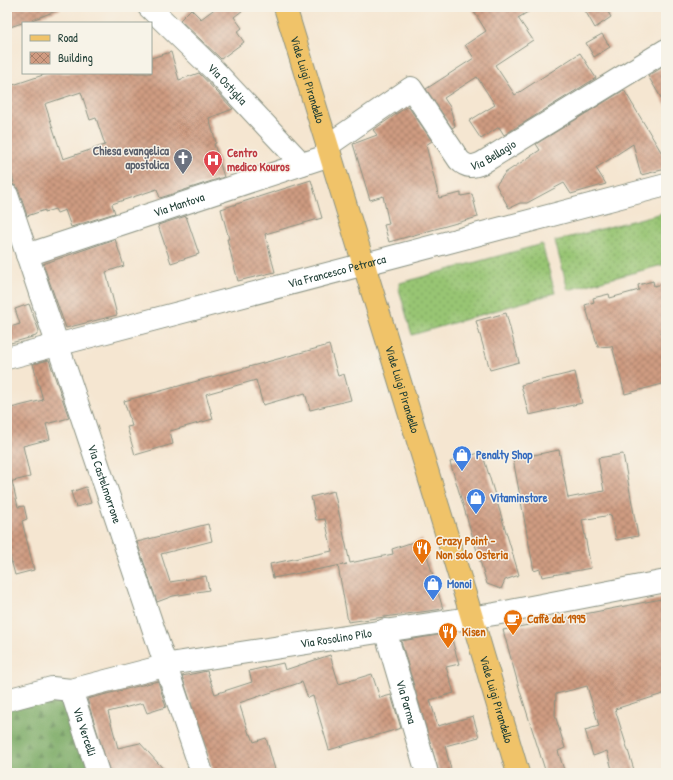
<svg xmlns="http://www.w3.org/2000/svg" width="673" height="780" viewBox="0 0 673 780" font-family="'Patrick Hand',sans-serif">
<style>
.grass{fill:url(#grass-dots);stroke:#5c8154}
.forest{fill:url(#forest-firs);stroke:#4c744c}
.building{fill:url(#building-cross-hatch);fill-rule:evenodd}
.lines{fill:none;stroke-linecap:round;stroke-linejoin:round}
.minor-casing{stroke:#8a9282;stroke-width:24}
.major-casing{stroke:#8a9282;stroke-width:24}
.minor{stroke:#fff;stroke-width:22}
.major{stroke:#f0c369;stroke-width:22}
.labels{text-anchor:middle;stroke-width:3;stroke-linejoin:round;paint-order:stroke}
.street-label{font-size:12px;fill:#1f3d34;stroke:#f7f3e8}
.worship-label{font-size:12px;font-weight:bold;fill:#5b616d;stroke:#f7f3e8;text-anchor:end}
.health-label{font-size:12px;font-weight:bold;fill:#be3a42;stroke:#f7f3e8;text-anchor:start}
.shop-label{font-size:12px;font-weight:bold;fill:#366cbe;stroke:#f7f3e8;text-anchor:start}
.food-label{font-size:12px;font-weight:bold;fill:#c56008;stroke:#f7f3e8;text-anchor:start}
</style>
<defs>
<pattern id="grass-dots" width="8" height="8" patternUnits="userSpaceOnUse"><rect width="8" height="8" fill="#98c573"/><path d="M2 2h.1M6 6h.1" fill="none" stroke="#7ba15f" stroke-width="1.8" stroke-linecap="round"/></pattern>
<pattern id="forest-firs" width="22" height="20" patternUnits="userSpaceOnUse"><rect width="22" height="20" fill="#7aaa65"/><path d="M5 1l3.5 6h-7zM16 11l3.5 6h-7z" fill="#638c54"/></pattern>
<pattern id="building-cross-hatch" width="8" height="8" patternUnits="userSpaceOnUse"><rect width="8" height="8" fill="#cf9b81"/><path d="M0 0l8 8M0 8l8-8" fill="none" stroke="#a7806a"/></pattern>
</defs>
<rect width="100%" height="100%" fill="#f7f3e8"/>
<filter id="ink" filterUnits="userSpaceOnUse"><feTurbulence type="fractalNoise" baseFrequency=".025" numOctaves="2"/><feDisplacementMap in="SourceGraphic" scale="8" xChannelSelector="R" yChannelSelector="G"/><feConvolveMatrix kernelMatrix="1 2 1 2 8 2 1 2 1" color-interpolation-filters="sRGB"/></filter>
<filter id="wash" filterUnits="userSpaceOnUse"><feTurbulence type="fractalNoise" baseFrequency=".012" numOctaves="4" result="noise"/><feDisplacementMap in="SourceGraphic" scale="16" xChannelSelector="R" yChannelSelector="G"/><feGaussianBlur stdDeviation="0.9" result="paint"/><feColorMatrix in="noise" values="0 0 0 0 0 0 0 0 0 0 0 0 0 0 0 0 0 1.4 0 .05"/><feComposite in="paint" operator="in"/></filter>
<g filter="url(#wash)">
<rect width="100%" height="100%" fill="#f5e6d1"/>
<path class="grass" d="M666,212V264L568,290L555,241Z
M542,244L555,293L412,335L399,289L400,283Z"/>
<path class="forest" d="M63,697L91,773H7V705Z"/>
<g id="blocks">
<path class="building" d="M7,7H61V9L32,20L33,23H22L7,28Z
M217,7H247L234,17L242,28L237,32L244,42L221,59L180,20L191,9L201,19Z
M471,7H536L518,18L533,40L495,65L515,95L580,53L596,78L504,135L499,127L481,139L469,121L495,105L477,77L444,98L450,107L455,126L452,128L426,89L474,58L465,45L486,31Z
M583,7H605L611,17L595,28Z
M602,34L610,47L594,57L586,43Z
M171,52L179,80L199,73L233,109L209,118L216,143L214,144L224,177L160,198L157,189L112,204L115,213L71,227L65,210L57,213L55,209L45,212V210L27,216L19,191L16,186L10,183L14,182L7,160V87L49,73H151V58ZM81,92L90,120L96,118L105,145L63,159L45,104Z
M666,65V106L648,76Z
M624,90L666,160V169L641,175L633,144L596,168L606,184L571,194L564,183L527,203H520L509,208L496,185L505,173L540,150L536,144Z
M408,106L432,141L426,145L439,198L461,193V196L472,194L478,217L389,242L384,225L389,224L383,196L370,200L353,144L377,135L373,130Z
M311,180L322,218L265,234L275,272L238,281L227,239H229L221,209Z
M186,216L199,254L171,263L158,225Z
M115,239L124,266L106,272L117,315L66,328L43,264Z
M653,281L654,286L666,283V330L661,332L666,351V383L625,394L612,346L598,347L585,305L594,302L593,298L609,294L610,298L639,290L638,285Z
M29,304L39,331L36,336L7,344V328L20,324L15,309Z
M506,313L519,362L490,370L476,321Z
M329,345L338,376L344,374L351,400L310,410L305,393L263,405L256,380L206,394L213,419L170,431L173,444L135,455L127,427L132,426L124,401Z
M49,360L69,418L46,424L50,439L23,446L30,477L9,482L12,481L18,507L24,506L27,519L22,521L34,570L15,575L7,545V409L43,400L33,364Z
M575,372L582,403L529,415L521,385Z
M559,450L568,498L604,491L598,458L623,454L638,536L616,540L611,515L582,520L591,568L542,577L540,569L534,571L513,459Z
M482,452L519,575L505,580L501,589L487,584L450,462Z
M86,487L91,503L76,507L71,492Z
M334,491L350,563L393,554L392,549L422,539L443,609L348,622L338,566L347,564L273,578L270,564L332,551L325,519L316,520L311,497Z
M208,524L212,541L161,554L170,582L206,576L209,590L173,596L157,602L137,542Z
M666,598V693L615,709L635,773H613L607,751L593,756L585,730L599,726L587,686L556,694L555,715L565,748L558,751L565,773H546L520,691L503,630Z
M450,633L459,664L446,667L454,693L430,700L438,726L473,716L479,737L445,746L452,773H439L401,641Z
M330,655L339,684L372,674L380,698L391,695L401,728L329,750L313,696L308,698L302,682L239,703L249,734H251L254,742L266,738L276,773H214L182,676L207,671L215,694L252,682L249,671L283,663L285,670Z
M158,681L166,707L147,713L143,703L108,712L118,748L140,743L167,773H110L87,699Z"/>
</g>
</g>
<g filter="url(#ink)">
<use href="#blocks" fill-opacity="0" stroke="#8a9282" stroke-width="1"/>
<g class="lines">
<g class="minor-casing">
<g id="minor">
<path id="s1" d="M149,7L214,70L302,164"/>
<path id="s2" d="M327,146L411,88L459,160C467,168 473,167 482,163L666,50"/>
<path id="s3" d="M7,195L202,773"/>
<path id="s4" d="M27,255L330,155"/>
<path id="s5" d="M7,358L666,185"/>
<path id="s6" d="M385,630L427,773"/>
<path id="s7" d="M71,690L98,773"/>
<path id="s8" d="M7,700L52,688L71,690L176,663L495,614L666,581"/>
</g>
</g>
<g class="major-casing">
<g id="major">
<path id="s9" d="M285,7L467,601L518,773"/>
</g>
</g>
<use href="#minor" class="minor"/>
<use href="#major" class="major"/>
</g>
</g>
<defs>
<g id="church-pin" transform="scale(1)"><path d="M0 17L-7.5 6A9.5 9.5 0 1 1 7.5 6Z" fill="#6b7280" stroke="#f7f3e8"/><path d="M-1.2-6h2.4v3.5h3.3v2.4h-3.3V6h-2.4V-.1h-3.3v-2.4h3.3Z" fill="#fff"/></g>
<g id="hospital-pin" transform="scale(1)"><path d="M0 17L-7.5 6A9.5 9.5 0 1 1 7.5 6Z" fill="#e0444e" stroke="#f7f3e8"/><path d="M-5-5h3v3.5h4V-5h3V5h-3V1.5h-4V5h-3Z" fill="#fff"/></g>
<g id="shop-pin" transform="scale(1)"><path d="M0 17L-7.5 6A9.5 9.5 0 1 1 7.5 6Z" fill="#3f7fe0" stroke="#f7f3e8"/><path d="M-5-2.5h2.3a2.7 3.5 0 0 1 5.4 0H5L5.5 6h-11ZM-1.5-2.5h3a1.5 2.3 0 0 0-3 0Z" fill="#fff"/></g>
<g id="restaurant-pin" transform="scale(1)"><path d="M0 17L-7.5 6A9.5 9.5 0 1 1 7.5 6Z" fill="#e8710a" stroke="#f7f3e8"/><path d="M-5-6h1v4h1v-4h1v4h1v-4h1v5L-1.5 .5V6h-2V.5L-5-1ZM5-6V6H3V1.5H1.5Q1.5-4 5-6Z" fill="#fff"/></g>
<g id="cafe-pin" transform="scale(1)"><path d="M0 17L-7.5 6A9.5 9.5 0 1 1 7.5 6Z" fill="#e8710a" stroke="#f7f3e8"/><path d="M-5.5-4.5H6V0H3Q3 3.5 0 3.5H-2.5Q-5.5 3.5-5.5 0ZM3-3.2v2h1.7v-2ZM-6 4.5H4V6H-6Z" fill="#fff"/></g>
</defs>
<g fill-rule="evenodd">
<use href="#church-pin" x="183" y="158"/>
<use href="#hospital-pin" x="213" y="160"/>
<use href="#shop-pin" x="462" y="455"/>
<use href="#shop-pin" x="476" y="498"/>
<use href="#restaurant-pin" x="422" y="548"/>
<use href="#shop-pin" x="433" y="584"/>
<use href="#cafe-pin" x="513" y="619"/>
<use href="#restaurant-pin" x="448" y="632"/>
</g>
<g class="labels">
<g class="street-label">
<text dy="4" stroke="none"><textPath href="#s9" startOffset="76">Viale Luigi Pirandello</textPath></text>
<text dy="4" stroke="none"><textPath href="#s1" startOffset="110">Via Ostiglia</textPath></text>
<text dy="4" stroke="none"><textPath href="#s2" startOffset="227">Via Bellagio</textPath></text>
<text dy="4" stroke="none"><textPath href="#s4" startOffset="160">Via Mantova</textPath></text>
<text dy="4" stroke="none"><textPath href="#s5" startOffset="341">Via Francesco Petrarca</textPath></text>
<text dy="4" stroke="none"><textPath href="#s9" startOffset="400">Viale Luigi Pirandello</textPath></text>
<text dy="4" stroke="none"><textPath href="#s3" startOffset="305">Via Castelmorrone</textPath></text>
<text dy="4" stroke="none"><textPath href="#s8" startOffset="336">Via Rosolino Pilo</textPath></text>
<text dy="4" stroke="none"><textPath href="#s9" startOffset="724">Viale Luigi Pirandello</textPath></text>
<text dy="4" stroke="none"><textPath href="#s6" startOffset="75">Via Parma</textPath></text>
<text dy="4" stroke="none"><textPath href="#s7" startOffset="44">Via Vercelli</textPath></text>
</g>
<g class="worship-label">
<text x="169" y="155">Chiesa evangelica<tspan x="169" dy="14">apostolica</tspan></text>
</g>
<g class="health-label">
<text x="227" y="157">Centro<tspan x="227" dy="14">medico Kouros</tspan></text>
</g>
<g class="shop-label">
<text x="476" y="459">Penalty Shop</text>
<text x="490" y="502">Vitaminstore</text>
<text x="447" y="588">Monoi</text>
</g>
<g class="food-label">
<text x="436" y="545">Crazy Point -<tspan x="436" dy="14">Non solo Osteria</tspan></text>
<text x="527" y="623">Caffè dal 1995</text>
<text x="462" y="636">Kisen</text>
</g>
</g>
<rect width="673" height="780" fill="none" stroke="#f7f3e8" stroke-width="24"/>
<rect x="22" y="22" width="130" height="52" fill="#f7f3e8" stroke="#a1aaa0"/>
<rect x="30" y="35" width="20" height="6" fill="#f0c369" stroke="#a1aaa0"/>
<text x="58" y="42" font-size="12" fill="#1f3d34">Road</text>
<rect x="30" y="52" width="20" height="12" fill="url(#building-cross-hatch)" stroke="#a1aaa0"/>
<text x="58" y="62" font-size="12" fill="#1f3d34">Building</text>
</svg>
